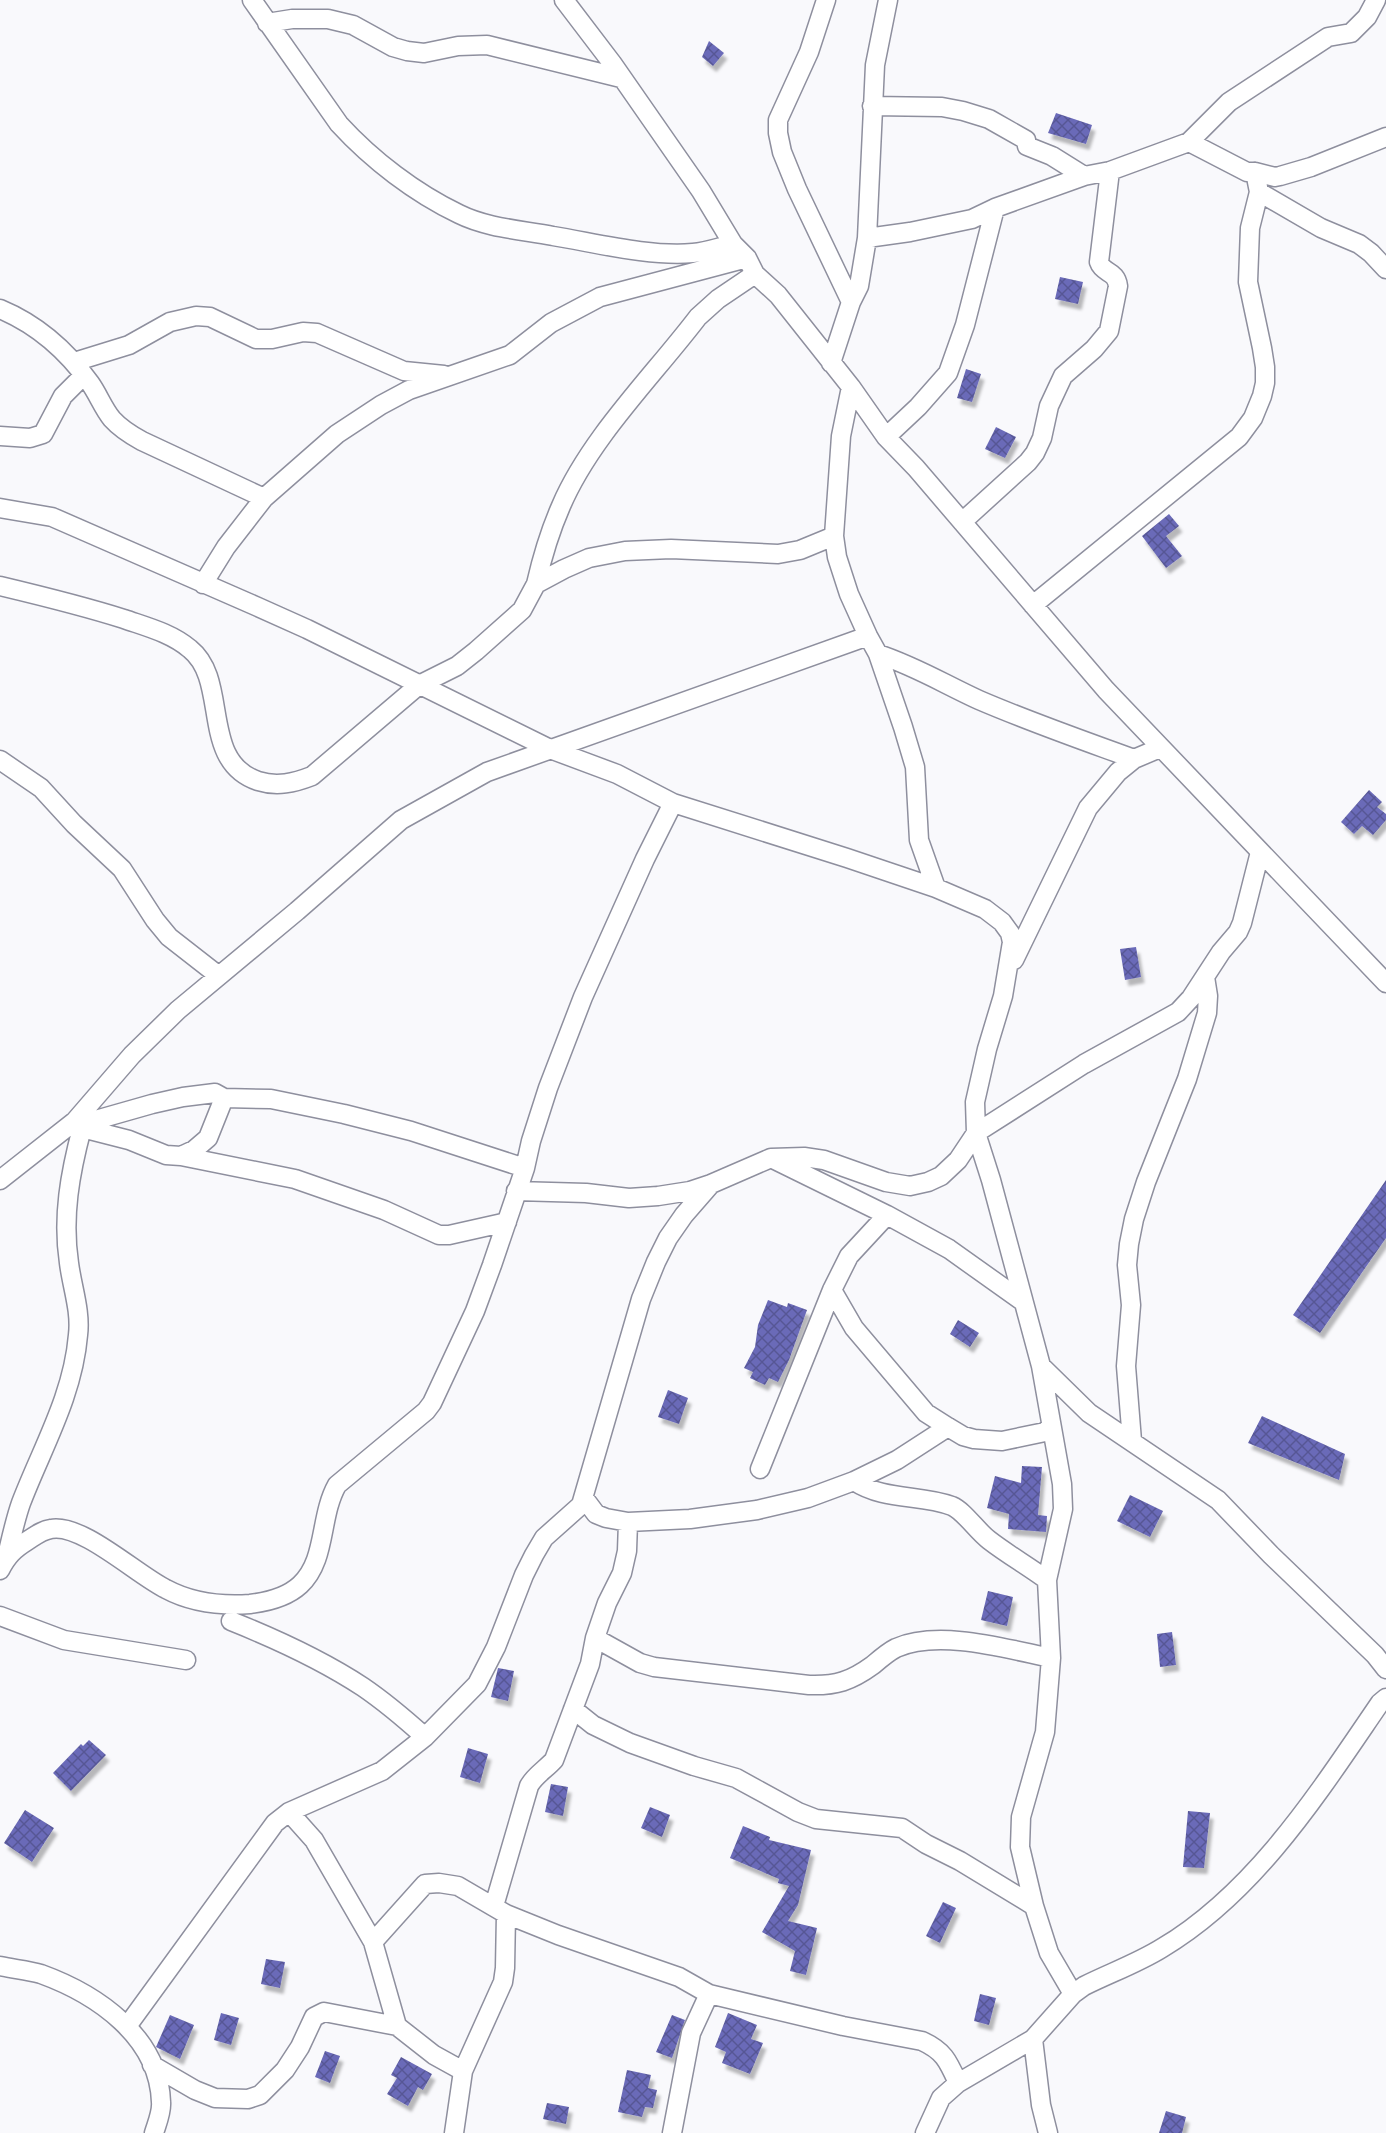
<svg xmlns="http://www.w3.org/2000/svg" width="1386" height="2133" viewBox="0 0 1386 2133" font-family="'Public Sans',sans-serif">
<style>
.building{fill:url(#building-cross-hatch);filter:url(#shadow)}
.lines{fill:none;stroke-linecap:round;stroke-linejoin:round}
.minor-casing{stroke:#8e8f9e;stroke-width:21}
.minor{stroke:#fff;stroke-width:18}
</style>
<defs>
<pattern id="building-cross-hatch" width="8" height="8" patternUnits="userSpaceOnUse" patternTransform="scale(1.5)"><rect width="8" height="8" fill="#6b6bb8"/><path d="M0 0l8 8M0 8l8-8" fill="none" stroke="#575795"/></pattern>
<filter id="shadow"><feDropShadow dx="3.5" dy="6" stdDeviation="1.5" flood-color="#0004"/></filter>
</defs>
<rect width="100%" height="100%" fill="#f9f9fc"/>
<path class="building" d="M709,41L724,53L713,66L702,57Z
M1056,113L1092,125L1086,144L1048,133Z
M1060,277L1083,282L1078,304L1055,299Z
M966,369L981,374L972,402L957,398Z
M996,427L1016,437L1005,458L985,449Z
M1169,514L1179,526L1166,536L1182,556L1166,568L1142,536Z
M1369,790L1382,802L1377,807L1386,814V820L1373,835L1362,826L1354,834L1341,822Z
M1136,947L1141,977L1125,980L1120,949Z
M1386,1180V1238L1320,1333L1293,1315Z
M768,1300L787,1307L788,1303L807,1310L789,1360L778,1382L769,1378L765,1385L750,1378L753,1372L744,1368L755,1347L758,1325Z
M958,1320L979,1333L970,1347L950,1334Z
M668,1390L688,1398L679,1424L658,1417Z
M1262,1416L1345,1454L1339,1480L1248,1443Z
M1022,1466L1042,1467L1038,1515L1047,1516L1046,1532L1008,1529L1009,1514L987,1508L995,1476L1021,1483Z
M1130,1495L1163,1511L1150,1537L1117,1521Z
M988,1591L1013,1597L1007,1626L981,1620Z
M1172,1632L1176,1665L1160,1667L1157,1634Z
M498,1668L514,1671L508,1701L491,1697Z
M89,1740L106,1755L71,1791L53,1773L81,1744L83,1746Z
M468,1748L488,1754L480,1783L460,1777Z
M551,1784L568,1787L563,1816L545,1812Z
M650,1807L670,1815L662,1837L641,1828Z
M25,1810L54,1828L32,1862L4,1843Z
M1188,1811L1210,1813L1204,1868L1183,1867Z
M743,1826L770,1837L769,1840L811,1850L798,1905L788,1921L817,1928L806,1975L790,1971L795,1951L762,1932L789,1886L778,1883L779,1879L730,1858Z
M943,1902L956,1908L940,1943L926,1936Z
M266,1959L285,1962L280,1988L261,1984Z
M980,1994L996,1998L989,2025L974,2021Z
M221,2013L239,2018L231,2045L214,2040Z
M728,2013L757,2025L751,2039L763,2043L750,2074L722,2063L726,2052L715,2047Z
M170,2015L194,2025L180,2059L156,2047Z
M672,2015L685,2020L672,2058L656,2052Z
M325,2051L340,2056L330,2083L315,2077Z
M401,2057L432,2074L423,2090L418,2087L408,2106L387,2094L397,2078L391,2075Z
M627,2070L651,2075L648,2088L657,2090L653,2108L645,2107L642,2117L618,2112Z
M547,2103L569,2107L566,2124L543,2119Z
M1166,2111L1186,2117L1182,2133H1159Z"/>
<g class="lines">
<g class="minor-casing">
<path id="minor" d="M252,0L339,124C372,160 415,193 459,214C487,228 522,230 553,236C596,243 650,257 693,253C706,252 720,247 733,244
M564,0L612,63L701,191L733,244L747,258L755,274L778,295L851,387L886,437L916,468L1106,690L1386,983
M826,0L809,52L778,120V133L782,152L797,189L851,302
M267,23L292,19H328L353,25L393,47L407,51L424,53L458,46L487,45L621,78
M872,106L942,107L963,111L989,119L1026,140L1027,146L1052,156L1084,176
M1189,142L1247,172H1255L1275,177L1280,176L1311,167L1386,137
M1259,192L1321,228L1359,244L1371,253L1386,269
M867,238L875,65L888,0
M0,309C36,324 67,351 90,383C98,394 103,408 112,419C120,428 131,435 142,441L264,498
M74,362L129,345L170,322L196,316L210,317L256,339H272L303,332L317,333L404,371L444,375
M831,363L851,302L859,286L867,238L910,232L972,219L995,208L1084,176L1110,171L1189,142L1229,102L1328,37L1351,33L1367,17L1376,0
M851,387L841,436L834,536L837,557L849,594L868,636L878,654L903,727L915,767L919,840L936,888L985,909L1002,922L1010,933L1012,942L1003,996L987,1049L975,1102L976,1133L991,1180L1041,1366L1062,1484L1063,1509L1047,1580L1051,1658L1045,1732L1021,1817L1020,1847L1034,1906L1049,1953L1073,1994
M0,436L30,438L43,434L63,396L84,375
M886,437L918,407L948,373L965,325L995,208
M0,508L52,517L258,607L307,629L550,749L617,774L673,803L847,858L936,888
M962,522L1028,462L1035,453L1042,438L1049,406L1063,376L1094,349L1109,331L1118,286C1116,270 1103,274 1099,262L1110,171
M203,584L226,547L264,498L337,434L381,405L409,390L510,355L551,323L600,297L747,258
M536,584C542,558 550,531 561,506C590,438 653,376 698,317L718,299L755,274
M0,586C42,596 83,606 124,619C147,627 171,633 190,649C230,681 199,761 258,781C277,787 294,783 312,776L419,685L457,666L476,651L522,610L536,584L564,569L589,558L625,551L671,549L778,554L800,550L834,536
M1033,605L1239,437L1253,418L1262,396L1265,383V367L1262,348L1248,282L1250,228L1259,192L1255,172
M878,654C915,666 944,684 979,700C1030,722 1082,740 1134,759
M0,760L41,788L74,824L122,869L155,920L169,937L219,976
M1014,960L1088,808L1118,772L1134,759L1160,748
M84,1122L82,1128L129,1140L166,1155L181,1156L194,1150L208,1138L224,1098
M71,1127L152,1104L183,1097L215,1093L224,1098L271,1099L344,1114L411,1131L525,1168
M181,1156L295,1179L384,1210L439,1235H449L507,1222
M775,1160L887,1215L949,1249L1022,1301
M0,1180L75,1121L132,1055L178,1010L297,911L401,820L487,772L868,636
M516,1191L586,1193L629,1198L658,1196L690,1191L711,1184L771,1158L804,1157L824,1160L886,1182L910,1186L928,1182L941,1176L958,1160L976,1133L1084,1064L1178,1012L1191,998L1221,952L1238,932L1242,923L1260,852
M832,1290L854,1328L926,1413L948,1427L963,1436L974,1439L1002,1441L1045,1432L1050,1427
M1041,1366L1089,1413L1218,1500L1271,1555L1375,1655L1386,1669
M1132,1441L1126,1366L1131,1305L1127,1265L1129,1244L1134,1219L1146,1182L1187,1079L1207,1013L1208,996L1205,977
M760,1469L832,1290L849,1256L887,1215
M854,1481C884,1501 920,1494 952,1506C964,1511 977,1531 989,1540C1007,1554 1028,1566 1047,1580
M584,1498L596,1514L606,1518L628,1522L690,1519L757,1510L808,1498L854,1481L897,1460L948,1427
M7,1556C11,1539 15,1520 21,1503C42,1448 73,1396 78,1335C81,1311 72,1287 69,1263C62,1217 70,1173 82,1128
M0,1570C7,1556 14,1549 27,1541C35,1536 42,1530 51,1529C82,1523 137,1575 166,1589C192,1603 221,1606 250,1604C267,1602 287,1597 300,1585C327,1560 319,1517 337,1485L426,1411L432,1403L475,1311L492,1265L525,1168L531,1141L548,1088L583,997L645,859L673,803
M0,1616L64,1640L186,1660
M231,1621C276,1639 322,1660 363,1687C385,1702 405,1719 425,1737
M595,1638L640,1663L654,1667L809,1685C836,1686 851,1681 873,1665C880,1659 888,1652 896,1648C939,1629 1007,1649 1051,1658
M573,1709L593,1725L630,1743L694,1766L736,1778L798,1812L816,1819L902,1828L926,1844L960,1861L1034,1906
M289,1812L314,1840L373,1942L397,2026L434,2055L463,2071
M494,1906L529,1786C534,1776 546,1769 554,1760L590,1664L595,1638L607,1603L622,1573L627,1551L628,1522
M373,1942L425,1884L439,1883L458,1886L506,1914L558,1935L679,1977L709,1994L843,2026L922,2041C944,2051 948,2061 958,2083
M0,1966C13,1969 28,1970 41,1974C96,1994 159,2036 161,2102C162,2112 157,2123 154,2133
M128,2025L275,1823L289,1812L382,1771L425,1737L477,1684L496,1647L524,1575L534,1555L544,1538L581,1505L641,1299L656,1262L668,1238L684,1215L711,1184
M1033,2039L1041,2105L1048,2133
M152,2065L195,2090L215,2098L248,2099L260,2095L285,2070L300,2047L314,2017L324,2012L397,2026
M454,2133L463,2071L503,1982L505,1968L506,1914
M672,2133L691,2033L709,1994
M925,2133L941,2098L958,2083L1033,2039L1073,1994L1084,1986C1110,1973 1138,1963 1162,1948C1256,1892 1319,1792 1380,1703L1386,1698"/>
</g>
<use href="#minor" class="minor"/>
</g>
</svg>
